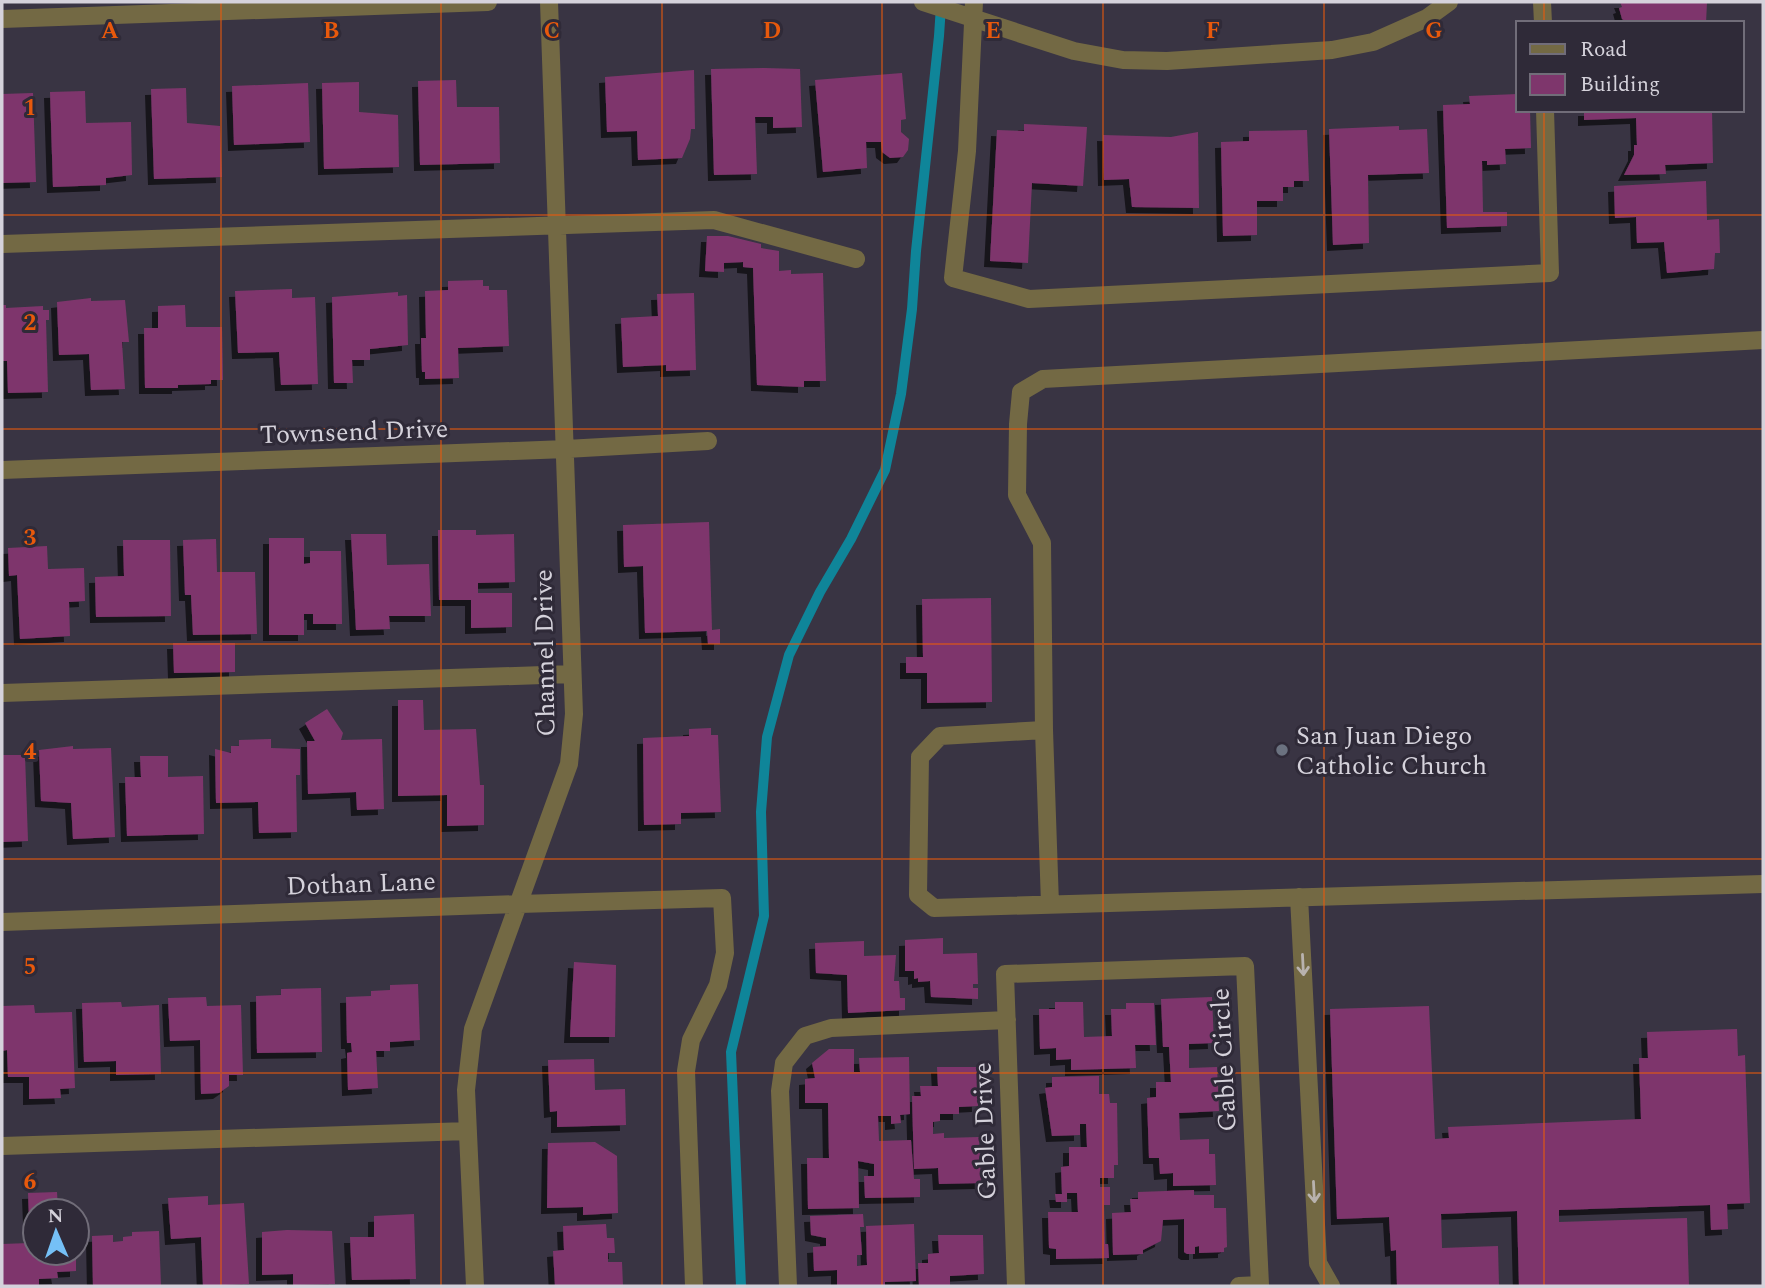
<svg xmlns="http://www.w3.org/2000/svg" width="1765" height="1288" viewBox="0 0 1765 1288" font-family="Spectral,serif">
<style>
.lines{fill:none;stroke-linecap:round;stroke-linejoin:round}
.stream{stroke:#0f8599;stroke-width:10}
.building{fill:#7e366c;filter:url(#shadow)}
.minor{stroke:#736944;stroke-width:18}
.oneway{stroke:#b8b2ae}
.grid{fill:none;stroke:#e8590c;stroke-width:2;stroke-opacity:0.55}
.worship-dot{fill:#6b7280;stroke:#2f2a38;stroke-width:2.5}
.labels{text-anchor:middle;stroke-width:6;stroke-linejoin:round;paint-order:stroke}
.street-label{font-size:26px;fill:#d5d2db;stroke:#2f2a38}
.poi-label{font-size:26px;fill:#d5d2db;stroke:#2f2a38;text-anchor:start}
.grid-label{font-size:23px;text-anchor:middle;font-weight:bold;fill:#e8590c;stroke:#2f2a38;stroke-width:6;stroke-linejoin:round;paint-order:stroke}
</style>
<defs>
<filter id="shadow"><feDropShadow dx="-6" dy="6" stdDeviation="0" flood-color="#0009"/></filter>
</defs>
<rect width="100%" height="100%" fill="#393443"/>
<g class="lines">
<path class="stream" d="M741,1286L731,1052L764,916L761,812L767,737L789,655L820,592L851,539L885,470L901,394L912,309L916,251L939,36L941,6"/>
</g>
<path class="building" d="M1620,2H1707L1706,23H1628L1622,19L1619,8L1622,7Z
M764,68L800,69L802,127L773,128V117H755L757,174L714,175L711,69Z
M694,70L695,129H691L690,139L682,158L638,160L637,131L607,132L605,77Z
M902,73L906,119L901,120V132L909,139L908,150L903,157L890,158L882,152L881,142H866L867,168L823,172L815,80Z
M456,80L457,107H499L500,163L420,165L418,81Z
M359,82V112L398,115L399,167L324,169L322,83Z
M308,83L310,142L234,145L232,86Z
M186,88L187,123L220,126L222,177L154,179L151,89Z
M85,91L86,123L131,122L132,175L106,178V185L53,187L50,92Z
M33,93L36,182L2,183V94Z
M1518,94V110H1530L1531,148L1505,149L1506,164L1487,165V161H1482L1483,212H1507V226L1447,228L1443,105L1470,104L1469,96Z
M1584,110H1712L1713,163L1665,165L1666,174L1624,175L1634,155V145H1637L1636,118L1584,120Z
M1024,124L1087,127L1083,186L1032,183L1028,263L990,261L997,130L1024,131Z
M1399,126V130L1427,129L1429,173L1368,175L1369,243L1333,245L1329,129Z
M1307,130L1309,181H1294V187H1283V201H1257V235L1223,236L1221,142L1249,141V131Z
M1198,132L1199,208L1132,207L1129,179L1104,180L1103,135L1171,137Z
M1706,181L1707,220L1719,219L1720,253H1715L1714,269L1667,273L1664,242L1637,243L1636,217L1615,218L1614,186Z
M707,236H728L761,244V248L779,251V271L791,270V274L823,273L826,381H804V387L757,385L753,268L743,267V262L724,263V272L705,271Z
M483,280V286H489V290H507L509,346L458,348L459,378L425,379V372H422L421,338H426L425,291L448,290V281Z
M292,289V298L315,297L318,384L281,385L279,352L238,353L235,291Z
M398,292V296L407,295L408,345L370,349V360H352L353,383H334L332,297Z
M694,293L696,370L666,371V365L623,367L621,318L658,316L657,294Z
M91,298V301L125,300L129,342H122L125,389L91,390L89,354L59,355L57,302Z
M2,305H6V308L43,306V310H49V320H46L48,392L8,393L7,361H2Z
M185,305L186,327H222L223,380H211V384L178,385V388H145L144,328H158V306Z
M709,522L712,630L720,629V644H708L707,631L645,633L643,566L624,567L623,525Z
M438,530H476V535L514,534L515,582L478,583V593H512V627L471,628V600H439Z
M351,534H386L387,565L429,564L431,616H389L390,629L356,630Z
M269,538H304V564L310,563V551H341L342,624H313V614H304V635H269Z
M216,539L217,572H255L257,634L193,635L191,595H185L183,540Z
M123,540H170L171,616L96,617L95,577L124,576Z
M47,546L48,569L84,568L85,601L69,602L70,636L20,639L17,575L9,576L8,548Z
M991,598L992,702L927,703V673H906V657H923L922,599Z
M173,643H235V672L174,673Z
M398,700H423L424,730L476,729L480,785H484V825L447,826V795L398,796Z
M327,709L343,733L341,740L382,739L384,809L357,810L356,792L308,794L307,741H315L305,723Z
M711,728V735H718L721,812L681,813V824L644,825L643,738L689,736V729Z
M271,739V748L300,749V775H296L297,832L259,833L258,802L216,803L215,749L231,753V746H239V740Z
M73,746V749L111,748L115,837L73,839L71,803L41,801L39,750Z
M2,755H25L28,841L2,842Z
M140,756H168V777L203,776L204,834L127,836L125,777H141Z
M943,938V954L977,953L978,984H973V988H978V999L931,997L930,981L918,982V978L914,979V971H905V940Z
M864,941V956L896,955L894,981H899L900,998H905V1010L848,1013L847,975L816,973L815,943Z
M574,962L616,965L615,1037H570Z
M418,984L420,1040L390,1042V1051H376L378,1088L348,1090L347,1053L352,1052L351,1043H347L346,997L371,996V991L390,990V985Z
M321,988L322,1052L257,1053L256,996L281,995V989Z
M206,997L207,1006L241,1005L243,1075H229V1086L219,1093L201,1094L200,1040L170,1041L168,998Z
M1212,997L1214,1043L1189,1044V1068L1217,1067L1219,1111L1179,1113L1180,1140L1209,1139V1154H1215L1216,1185L1173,1186V1173L1160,1174L1159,1158H1149L1147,1098L1156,1097V1082H1171L1169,1047H1163L1161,999Z
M121,1002L122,1007L159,1005L161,1074L116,1075V1061L84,1062L82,1003Z
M1055,1002H1083L1084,1037L1112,1036L1111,1009H1126V1003H1154L1156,1045H1135L1136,1068L1071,1070V1059L1056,1060V1048L1040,1049L1039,1009H1055Z
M34,1005L35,1013L72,1012L75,1088L60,1089L61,1098L29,1099V1077H8L7,1050L2,1051V1006Z
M1429,1006L1435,1139L1449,1138L1448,1127L1641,1119L1639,1058H1648L1647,1032L1737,1029L1738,1056L1745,1055L1750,1203L1727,1204L1728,1229L1711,1230L1710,1205L1559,1210V1222L1687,1218L1689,1286H1519L1517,1211L1441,1214L1442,1248L1498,1246L1499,1286H1397L1396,1250L1391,1251L1389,1217L1337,1219L1330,1009Z
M829,1049H854V1072H860L859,1058L909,1057L910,1114L900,1115L901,1123L891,1124V1116H878L879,1141L911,1140L914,1179H920V1197L865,1198L864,1176H874V1164L858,1161L859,1208L808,1209L807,1158H829L828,1103H805V1079L815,1078L812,1063Z
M594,1059L595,1090L625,1089L626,1125L557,1127V1111L550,1112L548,1060Z
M937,1067H977L978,1106L959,1107V1114H940V1121L933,1122V1134L944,1133V1138L979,1137L981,1183L939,1184L938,1168L914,1169L912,1096H921L920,1086H938Z
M1099,1076V1094H1109L1110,1103H1117L1118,1165H1114V1178H1100V1187H1110V1205H1104L1105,1244H1108L1109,1258L1056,1259V1249L1049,1248L1048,1212H1078L1077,1193H1067V1202H1056L1055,1194H1062L1061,1167L1069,1166V1147H1087L1086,1124H1080V1135L1052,1136L1045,1088L1052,1087V1077Z
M595,1142L617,1156L618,1213L583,1215V1207L547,1208L548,1143Z
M1194,1190V1195H1214V1208H1226L1227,1247L1224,1248V1252L1199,1253V1246L1195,1247V1254H1187L1184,1252V1219L1163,1220L1161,1241L1143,1250V1254L1113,1255L1112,1213L1131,1212L1130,1199H1138V1192Z
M57,1192L58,1209L74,1208V1211H35V1253H76V1271L57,1272L58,1278L39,1279V1286H2V1244L30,1243L28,1193Z
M208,1196V1205L244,1203L249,1284L203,1286L201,1237L171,1239L168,1198Z
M414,1214L416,1279L352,1280L350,1237H374V1216Z
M863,1214L864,1227H860L862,1255H857V1266L867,1265L866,1226L914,1224L916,1281L885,1282V1286H837V1270L814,1271L813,1247L826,1246V1238L811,1235L810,1216Z
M606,1224L607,1238H614L615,1253H608V1262H622L623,1286H555L553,1251L564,1250L563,1226Z
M287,1230L332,1231L335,1284L293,1285V1274L262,1275V1232Z
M159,1231L161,1286H93L92,1236L113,1235V1242L123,1241V1237L132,1236V1232Z
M938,1235H983L984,1274L950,1276V1286H919L918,1263H928V1254L939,1253Z"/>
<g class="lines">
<path class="minor" d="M923,2L1074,51L1123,60L1167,61L1332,50L1373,42L1427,18L1449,2
M974,2L967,151L953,278L1029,299L1550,273L1545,110
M1542,2L1543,23
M2,19L488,2
M2,244L714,220L856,259
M1763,340L1043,379L1021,392L1018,424L1017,495L1042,543L1044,730L940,736L920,757L918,895L934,908L1763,884
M2,470L566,449L708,441
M2,693L572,674
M1044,730L1050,904
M1299,897L1318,1263L1331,1286
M2,922L519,904L722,898L725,953L718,985L691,1040L686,1071L694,1286
M2,1146L468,1131
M475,1286L466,1090L473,1029L569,764L574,714L549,2
M788,1286L780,1091L784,1063L805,1036L831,1028L1007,1020
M1016,1286L1005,974L1245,966L1260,1285L1239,1286"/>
</g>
<defs><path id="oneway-shaft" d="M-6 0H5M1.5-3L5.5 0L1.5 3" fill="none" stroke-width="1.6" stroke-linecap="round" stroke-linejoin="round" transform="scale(1.75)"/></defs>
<g class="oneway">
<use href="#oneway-shaft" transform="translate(1303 965) rotate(87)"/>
<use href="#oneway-shaft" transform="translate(1314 1192) rotate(87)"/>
</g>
<path class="grid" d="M221,2V1286M441,2V1286M662,2V1286M882,2V1286M1103,2V1286M1324,2V1286M1544,2V23M1544,110V1286M2,215H1763M2,429H1763M2,644H1763M2,859H1763M2,1073H1763"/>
<circle class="worship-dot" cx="1282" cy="750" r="7"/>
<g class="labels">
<g class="street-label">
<text transform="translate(354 431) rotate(-2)" y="9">Townsend Drive</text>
<text transform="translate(544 653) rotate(-91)" y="9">Channel Drive</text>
<text transform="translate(361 883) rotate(-2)" y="9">Dothan Lane</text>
<text transform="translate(1223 1060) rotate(-93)" y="9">Gable Circle</text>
<text transform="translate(984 1131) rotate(-92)" y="9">Gable Drive</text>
</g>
<g class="poi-label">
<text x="1296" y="744">San Juan Diego<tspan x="1296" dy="30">Catholic Church</tspan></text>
</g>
</g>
<g class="grid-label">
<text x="110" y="38">A</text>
<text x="331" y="38">B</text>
<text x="552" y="38">C</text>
<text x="772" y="38">D</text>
<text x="993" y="38">E</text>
<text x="1213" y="38">F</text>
<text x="1434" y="38">G</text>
<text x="30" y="115">1</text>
<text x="30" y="330">2</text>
<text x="30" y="545">3</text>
<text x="30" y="759">4</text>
<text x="30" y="974">5</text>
<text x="30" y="1189">6</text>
</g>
<rect width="1765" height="1288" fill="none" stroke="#d5d2db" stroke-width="7"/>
<rect x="1516" y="21" width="228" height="91" fill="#2f2a38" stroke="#716d79" stroke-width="2"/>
<rect x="1530" y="44" width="35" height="10" fill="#736944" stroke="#716d79" stroke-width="2"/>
<text x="1580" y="56" font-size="21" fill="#d5d2db">Road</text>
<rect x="1530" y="74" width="35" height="21" fill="#7e366c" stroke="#716d79" stroke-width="2"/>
<text x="1580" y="91" font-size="21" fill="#d5d2db">Building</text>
<g transform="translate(56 1232) rotate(358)"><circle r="33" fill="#2f2a38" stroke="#716d79" stroke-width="2"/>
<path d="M0-5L12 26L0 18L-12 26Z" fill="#75c0f6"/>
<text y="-10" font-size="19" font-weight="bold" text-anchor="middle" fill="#d5d2db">N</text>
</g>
</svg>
